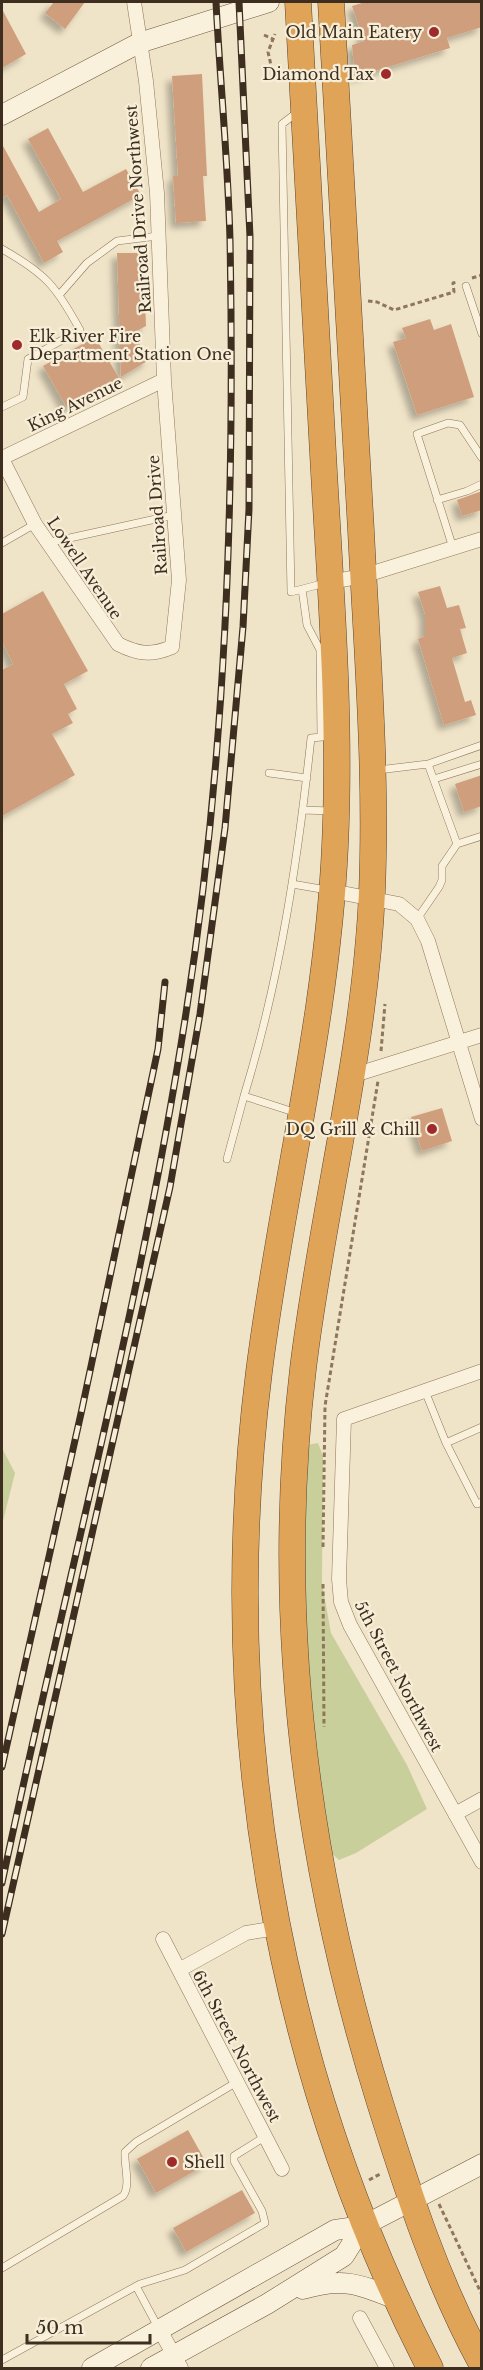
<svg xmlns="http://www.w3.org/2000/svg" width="483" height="2370" viewBox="0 0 483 2370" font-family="'Libre Baskerville',serif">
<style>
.green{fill:#c9cf9b}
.building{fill:#cf9f7d;filter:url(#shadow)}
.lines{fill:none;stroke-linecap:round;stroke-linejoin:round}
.lane-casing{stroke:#8d765c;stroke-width:8}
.street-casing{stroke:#8d765c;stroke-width:15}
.secondary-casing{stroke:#6f573f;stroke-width:21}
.highway-casing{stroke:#5b4430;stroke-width:27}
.path{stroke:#8d765c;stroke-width:3;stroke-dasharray:4.5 3;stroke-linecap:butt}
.lane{stroke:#faf1dc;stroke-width:7}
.street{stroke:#faf1dc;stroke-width:14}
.secondary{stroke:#faf1dc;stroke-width:20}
.highway{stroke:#e0a458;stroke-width:26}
.rail-casing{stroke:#3d2e20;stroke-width:7}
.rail{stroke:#f7eed8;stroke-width:4.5;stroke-dasharray:14;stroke-linecap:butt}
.poi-dot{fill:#9e2a2b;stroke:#f7eed8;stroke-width:2}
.labels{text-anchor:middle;stroke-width:4.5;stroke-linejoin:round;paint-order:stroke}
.poi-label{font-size:16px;fill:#3d2e20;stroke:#f7eed8;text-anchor:end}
.street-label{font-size:16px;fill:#3d2e20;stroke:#f7eed8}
</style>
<defs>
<filter id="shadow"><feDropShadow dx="-5.5" dy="5.5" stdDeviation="3" flood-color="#0004"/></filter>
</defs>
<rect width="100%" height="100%" fill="#f0e4c8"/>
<path class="green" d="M318,1443L323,1456L322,1583L331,1633L407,1765L427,1809L356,1853L339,1860L327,1849L303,1638L307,1445Z
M2,1448L15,1473L2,1525Z"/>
<path class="building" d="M54,2H85L65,29L45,13Z
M365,2H482V27L447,38L450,48L355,77L352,45L364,41L352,6Z
M2,9L26,54L2,68Z
M202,74L207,176H203L206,221L176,223L173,176H178L172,76Z
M48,128L83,192L126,169L141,195L57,241L63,252L44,263L7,195L2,198V144L39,212L61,199L28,139Z
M117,253H143L146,326L133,333L149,360L121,377Z
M430,319L434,330L451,324L474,397L417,415L393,342L406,338L402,328Z
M95,337L119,378L67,408L43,366Z
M482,491V510L462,516L457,500Z
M440,586L447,608L459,605L466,628L460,629L467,653L452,658L465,702L471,700L476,715L444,725L418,639L425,636V614L418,592Z
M43,591L88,671L64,684L77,709L68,714L73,723L52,734L75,775L2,816V670L13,664L2,642V614Z
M482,775V806L464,812L455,784Z
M442,1108L452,1141L422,1151L411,1117Z
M188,2130L207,2164L156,2193L137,2159Z
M242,2190L255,2213L186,2252L173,2228Z"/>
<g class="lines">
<g class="lane-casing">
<path id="lane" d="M299,111L282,124L291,592L325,583
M2,249C46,274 56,286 80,330L28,359L23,397L2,407
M466,286L482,334
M60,294L87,263L117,241L158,236
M437,500L467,491L482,484
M2,543L35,524
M47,543L174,515
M453,548L417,434L448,423L460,425L482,458
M302,589L307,625L320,650L321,737
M428,764L482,745
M378,770L428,764L457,844L442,866V880L439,887L417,919
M269,773L307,778
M434,779L482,764
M304,810L330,811
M457,844L482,836
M292,884L327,890
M297,1113L244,1096C280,979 298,859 311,738L333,736
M227,1159L244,1096
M425,1391L446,1443L477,1504L482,1502
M446,1443L482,1427
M2,2268L123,2196C131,2185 124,2166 125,2152L136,2142L237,2082
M136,2286L159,2329
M2,2360L140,2284L185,2270L265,2223L262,2211L234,2161V2156L266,2136"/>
</g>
<g class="street-casing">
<path id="street" d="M2,458L164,380
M2,459L35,524L118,644C138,654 151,656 172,647L179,580L164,380L157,193L146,81L134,2
M330,582L363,576L482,539
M332,891L399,904L417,919L428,941L482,1119
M351,1076L482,1035
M482,1371L344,1419L339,1579L341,1602L350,1625L482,1862
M455,1814L482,1799
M163,1939L282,2169
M179,1970L246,1933L277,1928
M360,2318L387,2368
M161,2332L181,2368"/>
</g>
<g class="secondary-casing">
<path id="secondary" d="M2,115L139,43L269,2
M303,2289C343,2277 359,2284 396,2299
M92,2368L335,2230L363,2226L482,2164
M151,2368L267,2304L344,2256L363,2226"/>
</g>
<g class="highway-casing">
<path id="highway" d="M298,2C307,158 315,315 324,472C331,596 341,721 335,846C327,1023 281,1196 259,1372C216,1713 273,2062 430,2368
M331,2C341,178 351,355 361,531C367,652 377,772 372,892C365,1053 322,1210 303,1369C273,1621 306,1866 381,2106C409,2195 437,2282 482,2364"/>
</g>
<path class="path" d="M264,35L273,39
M274,78L268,52L275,34
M472,278L482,275
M368,301L377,302L394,310L454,292L453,283L457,282
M381,1051L385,1004
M323,1547L325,1406L378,1081
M323,1584L324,1727
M369,2180L382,2173
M439,2204L482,2295"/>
<use href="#lane" class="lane"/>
<use href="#street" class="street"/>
<use href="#secondary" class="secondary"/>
<use href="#highway" class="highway"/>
<g class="rail-casing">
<path id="rail" d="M2,1767L82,1409L158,1049L165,982
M2,1883C63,1593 141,1306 186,1013C226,758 235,498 230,240C228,161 220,81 216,2
M2,1934L170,1187L200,1014L225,828L243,627L249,509L250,237L239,2"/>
</g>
<use href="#rail" class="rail"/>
</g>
<g class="poi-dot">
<circle cx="434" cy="32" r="6"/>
<circle cx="386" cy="74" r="6"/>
<circle cx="17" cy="345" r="6"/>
<circle cx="432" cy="1129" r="6"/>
<circle cx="172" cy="2162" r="6"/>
</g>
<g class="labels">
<g class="poi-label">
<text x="422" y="38">Old Main Eatery</text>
<text x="374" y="80">Diamond Tax</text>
<text x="29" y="342" text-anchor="start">Elk River Fire<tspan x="29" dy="18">Department Station One</tspan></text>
<text x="420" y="1135">DQ Grill &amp; Chill</text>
<text x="184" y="2168" text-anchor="start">Shell</text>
</g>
<g class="street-label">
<text transform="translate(138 209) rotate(-94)" y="6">Railroad Drive Northwest</text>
<text transform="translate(75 404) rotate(-26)" y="6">King Avenue</text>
<text transform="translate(157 515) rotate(-94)" y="6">Railroad Drive</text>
<text transform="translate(85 568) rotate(56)" y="6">Lowell Avenue</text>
<text transform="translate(399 1676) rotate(62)" y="6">5th Street Northwest</text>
<text transform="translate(237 2046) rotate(62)" y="6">6th Street Northwest</text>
</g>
</g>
<rect width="483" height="2370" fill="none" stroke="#3d2e20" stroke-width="6"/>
<path d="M27 2334v9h123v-9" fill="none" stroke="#3d2e20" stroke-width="3"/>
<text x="36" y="2334" font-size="18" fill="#3d2e20" stroke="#f7eed8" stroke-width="4.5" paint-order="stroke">50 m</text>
</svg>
